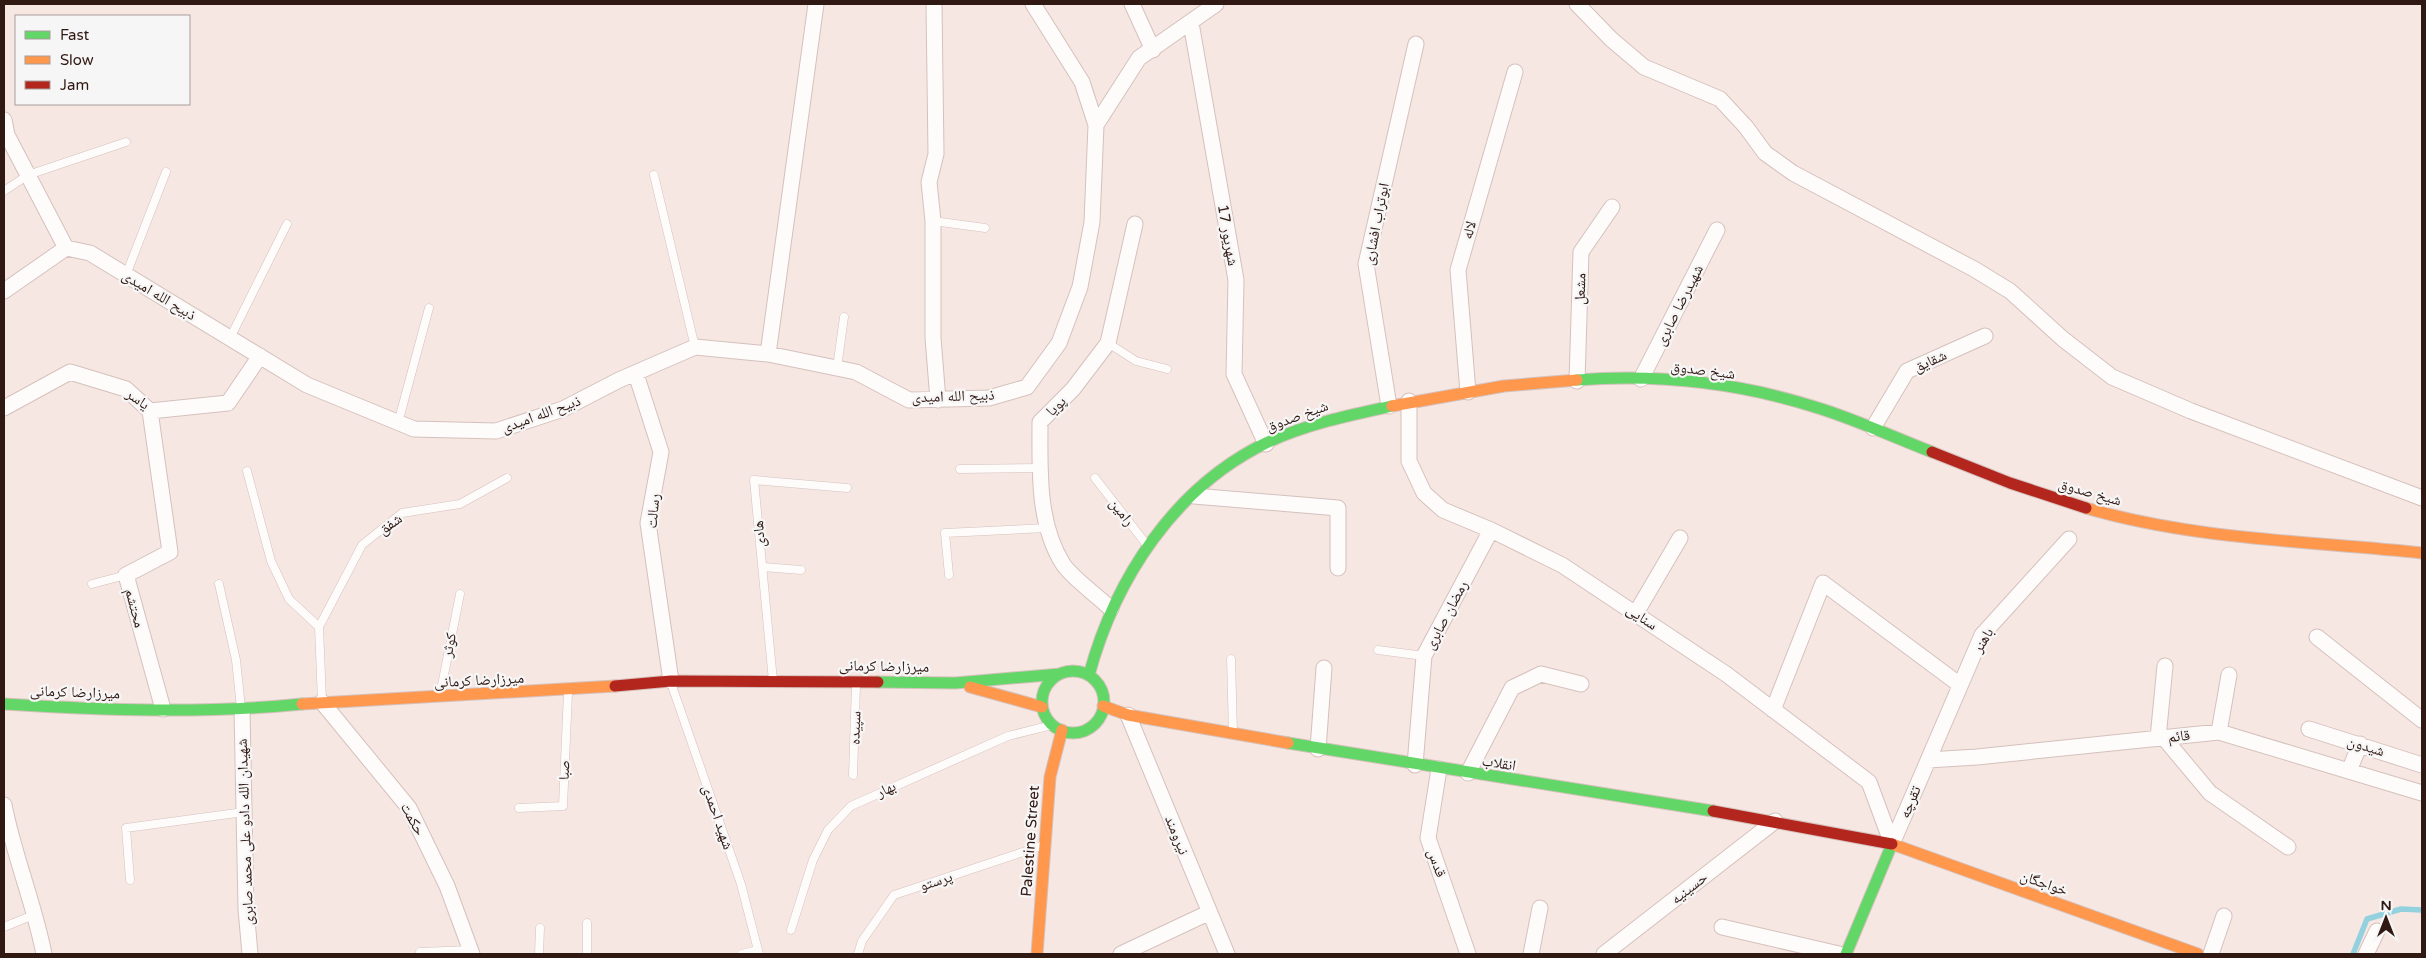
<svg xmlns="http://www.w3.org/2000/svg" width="2426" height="958" viewBox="0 0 2426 958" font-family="'Varela Round','Noto Naskh Arabic',sans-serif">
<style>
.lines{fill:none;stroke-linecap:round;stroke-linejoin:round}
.stream{stroke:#93d1df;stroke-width:5.5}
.lane-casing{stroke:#d5c1bc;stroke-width:9}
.street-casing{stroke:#d5c1bc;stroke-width:17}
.fast-casing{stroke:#d5c1bc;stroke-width:13}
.slow-casing{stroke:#d5c1bc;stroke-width:13}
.jam-casing{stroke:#d5c1bc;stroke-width:13}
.lane{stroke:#fefbfb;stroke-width:8}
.street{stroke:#fefbfb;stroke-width:15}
.fast{stroke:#63d668;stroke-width:11}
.slow{stroke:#ff974d;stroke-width:11}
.jam{stroke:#b3261e;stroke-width:11}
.labels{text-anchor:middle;stroke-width:4.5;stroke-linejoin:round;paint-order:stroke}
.street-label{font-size:15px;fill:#311913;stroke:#f6f6f6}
</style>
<rect width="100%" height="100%" fill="#f6e7e3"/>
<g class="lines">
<path class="stream" d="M2353,954L2367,919L2401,909L2422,910"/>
<g class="lane-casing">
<path id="lane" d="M654,175L695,347
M4,191L28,175L126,142
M933,221L985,228
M126,275L166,172
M230,338L287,224
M1108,343L1136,361L1167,369
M837,368L844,317
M398,423L429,308
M960,469L1040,468
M247,471L271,561L289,599L319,627
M1095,478L1147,545
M763,567L801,570
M949,575L945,533L1046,528
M92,584L126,575
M219,584L236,660L241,708
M1378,650L1424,656
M1231,659L1233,733
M773,681L754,480L847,488
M671,683L741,884L759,954
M440,695L460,594
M322,701L319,627L362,545L402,513L460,504L507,478
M853,775L856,685
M519,808L563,806L568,693
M130,880L126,828L244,812
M4,927L36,914
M791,930L813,860L828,830L851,806L1008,736L1052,725
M420,952L471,950
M539,954L540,928
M587,954V923
M742,954L758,950
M858,954L862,941L894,895L1044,845"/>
</g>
<g class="street-casing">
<path id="street" d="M934,4L936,154L929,182L933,221V338L938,400
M1033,4L1082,82L1096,125
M1132,4L1153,50
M1577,4L1611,39L1644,67L1720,99L1746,127L1765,153L1793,173L1974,269L2010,291L2063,339L2112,377L2191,411L2422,498
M1191,23L1236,280L1234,374L1266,444
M4,120L7,135L66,248
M4,291L66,248L90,253L307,385L414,429L496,431L563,409L619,380L695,347L768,354L856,372L909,400L989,398L1027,387L1059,343L1080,287L1092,222L1096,125L1139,58L1216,4
M768,354L816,4
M636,374L661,452L648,523L671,681
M1641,379L1717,230
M1577,381L1581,252L1612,207
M1468,392L1458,270L1515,72
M1409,401V461L1424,493L1443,510L1491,530L1562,565L1726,674L1869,782L1892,844
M1389,406L1366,264L1416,44
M4,408L70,372L126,389L150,411L228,403L260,356
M150,411L170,552L126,575L163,709
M1873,428L1907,371L1985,336
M1194,496L1338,508V568
M1111,609C1098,596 1072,578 1063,564C1037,523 1040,469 1040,422L1073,389L1108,343L1135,224
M1636,613L1680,538
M2317,637L2422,720
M322,702L409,808L447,886L472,954
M242,710L246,909L250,954
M1773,710L1823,583L1960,685
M1128,715L1227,954
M2309,729L2422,765
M2219,732L2229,675
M2158,738L2165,666
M2164,738L2210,793L2288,847
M1318,749L1324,668
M1928,760L1977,757L2219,732L2422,793
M1415,765L1424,656L1491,530
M1439,769L1428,838L1468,954
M2349,771L2360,744
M1468,773L1512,688L1541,674L1581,684
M4,805C14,856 34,903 44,954
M1892,844L1982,635L2069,539
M1722,927L1839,954
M1121,954L1208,913
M1531,954L1540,908
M1604,954L1775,821
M2211,954L2224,916
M2366,954L2377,931"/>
</g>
<g class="fast-casing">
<path id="fast" d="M1577,380C1657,374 1739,383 1815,407C1855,419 1893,437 1932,452
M1042 702a31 31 0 1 1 62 0a31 31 0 1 1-62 0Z
M1089,675C1115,579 1175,486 1268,442C1307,424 1350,415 1392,406
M878,682L955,683L1060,674
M4,704C103,710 203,714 302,704
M1288,743L1713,811
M1846,954L1892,844"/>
</g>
<g class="slow-casing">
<path id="slow" d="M1392,406L1504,386L1577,380
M2086,508C2195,540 2310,541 2422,553
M970,687L1042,707
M302,704L615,686
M1103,706L1128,715L1288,743
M1892,844L2198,954
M1037,954L1050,777L1062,730"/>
</g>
<g class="jam-casing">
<path id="jam" d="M1932,452L2010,483L2086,508
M615,686L671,681L878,682
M1713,811L1892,844"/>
</g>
<use href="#lane" class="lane"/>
<use href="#street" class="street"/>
<use href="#fast" class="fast"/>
<use href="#slow" class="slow"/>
<use href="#jam" class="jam"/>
</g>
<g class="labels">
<g class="street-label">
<text transform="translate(1376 224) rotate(-79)" y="5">ابوتراب افشاری</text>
<text transform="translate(1469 230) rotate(-74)" y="5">لاله</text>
<text transform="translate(1228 235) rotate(80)" y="5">17 شهریور</text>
<text transform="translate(1580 289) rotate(-88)" y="5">مشعل</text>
<text transform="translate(159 295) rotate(31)" y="5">ذبیح الله امیدی</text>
<text transform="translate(1679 305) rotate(-63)" y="5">شهیدرضا صابری</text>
<text transform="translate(1930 361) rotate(-24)" y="5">شقایق</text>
<text transform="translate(1703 370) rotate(7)" y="5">شیخ صدوق</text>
<text transform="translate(953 396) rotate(-2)" y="5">ذبیح الله امیدی</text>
<text transform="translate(138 399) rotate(35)" y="5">یاسر</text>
<text transform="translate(1056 406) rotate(-45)" y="5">پویا</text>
<text transform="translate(541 414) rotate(-20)" y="5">ذبیح الله امیدی</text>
<text transform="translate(1297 416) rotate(-20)" y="5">شیخ صدوق</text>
<text transform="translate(2090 492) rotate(16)" y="5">شیخ صدوق</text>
<text transform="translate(653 511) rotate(-85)" y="5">رسالت</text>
<text transform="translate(1122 512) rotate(52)" y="5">رامین</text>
<text transform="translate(390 524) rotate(-36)" y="5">شفق</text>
<text transform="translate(759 534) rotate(-95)" y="5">هادی</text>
<text transform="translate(135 608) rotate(75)" y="5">محتشم</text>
<text transform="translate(1446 615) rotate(-62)" y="5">رمضان صابری</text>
<text transform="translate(1642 617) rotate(34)" y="5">سنایی</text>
<text transform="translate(1983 640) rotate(-59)" y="5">باهنر</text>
<text transform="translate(449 645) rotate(-79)" y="5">کوثر</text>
<text transform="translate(884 666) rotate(1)" y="5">میرزارضا کرمانی</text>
<text transform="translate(479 680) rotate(-3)" y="5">میرزارضا کرمانی</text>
<text transform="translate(75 692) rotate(2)" y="5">میرزارضا کرمانی</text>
<text transform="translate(855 728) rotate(-88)" y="5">سپیده</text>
<text transform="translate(2179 736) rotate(-6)" y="5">قائم</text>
<text transform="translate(2366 746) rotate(17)" y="5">شیدون</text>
<text transform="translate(1499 763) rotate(9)" y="5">انقلاب</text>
<text transform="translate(564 770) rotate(-88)" y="5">صبا</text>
<text transform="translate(886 789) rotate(-25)" y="5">بهار</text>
<text transform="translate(1910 802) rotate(-67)" y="5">تقرچه</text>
<text transform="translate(718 817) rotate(71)" y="5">شهید احمدی</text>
<text transform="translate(413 819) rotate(61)" y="5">حکمت</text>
<text transform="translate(245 832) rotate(-92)" y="5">شهیدان الله دادو علی محمد صابری</text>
<text transform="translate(1177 835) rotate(68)" y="5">نیرومند</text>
<text transform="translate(1030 841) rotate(-86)" y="5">Palestine Street</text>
<text transform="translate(1437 863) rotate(71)" y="5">قدس</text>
<text transform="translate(936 881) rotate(-18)" y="5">پرستو</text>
<text transform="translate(2044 883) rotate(19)" y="5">خواجگان</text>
<text transform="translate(1689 888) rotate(-38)" y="5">حسینیه</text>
</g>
</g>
<rect width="2426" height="958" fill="none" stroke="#311913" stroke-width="10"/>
<rect x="15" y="15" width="175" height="90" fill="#f6f6f6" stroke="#a79e9b"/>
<rect x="25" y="31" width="25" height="8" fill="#63d668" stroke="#a79e9b"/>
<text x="60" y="40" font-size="15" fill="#311913">Fast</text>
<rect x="25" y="56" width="25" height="8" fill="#ff974d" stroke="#a79e9b"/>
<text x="60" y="65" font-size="15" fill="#311913">Slow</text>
<rect x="25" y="81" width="25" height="8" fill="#b3261e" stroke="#a79e9b"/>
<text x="60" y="90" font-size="15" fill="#311913">Jam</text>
<g transform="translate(2386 918)" stroke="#f6f6f6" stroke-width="4" paint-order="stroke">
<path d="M0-4L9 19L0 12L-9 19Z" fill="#311913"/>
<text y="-8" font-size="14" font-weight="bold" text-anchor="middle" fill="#311913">N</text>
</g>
</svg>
